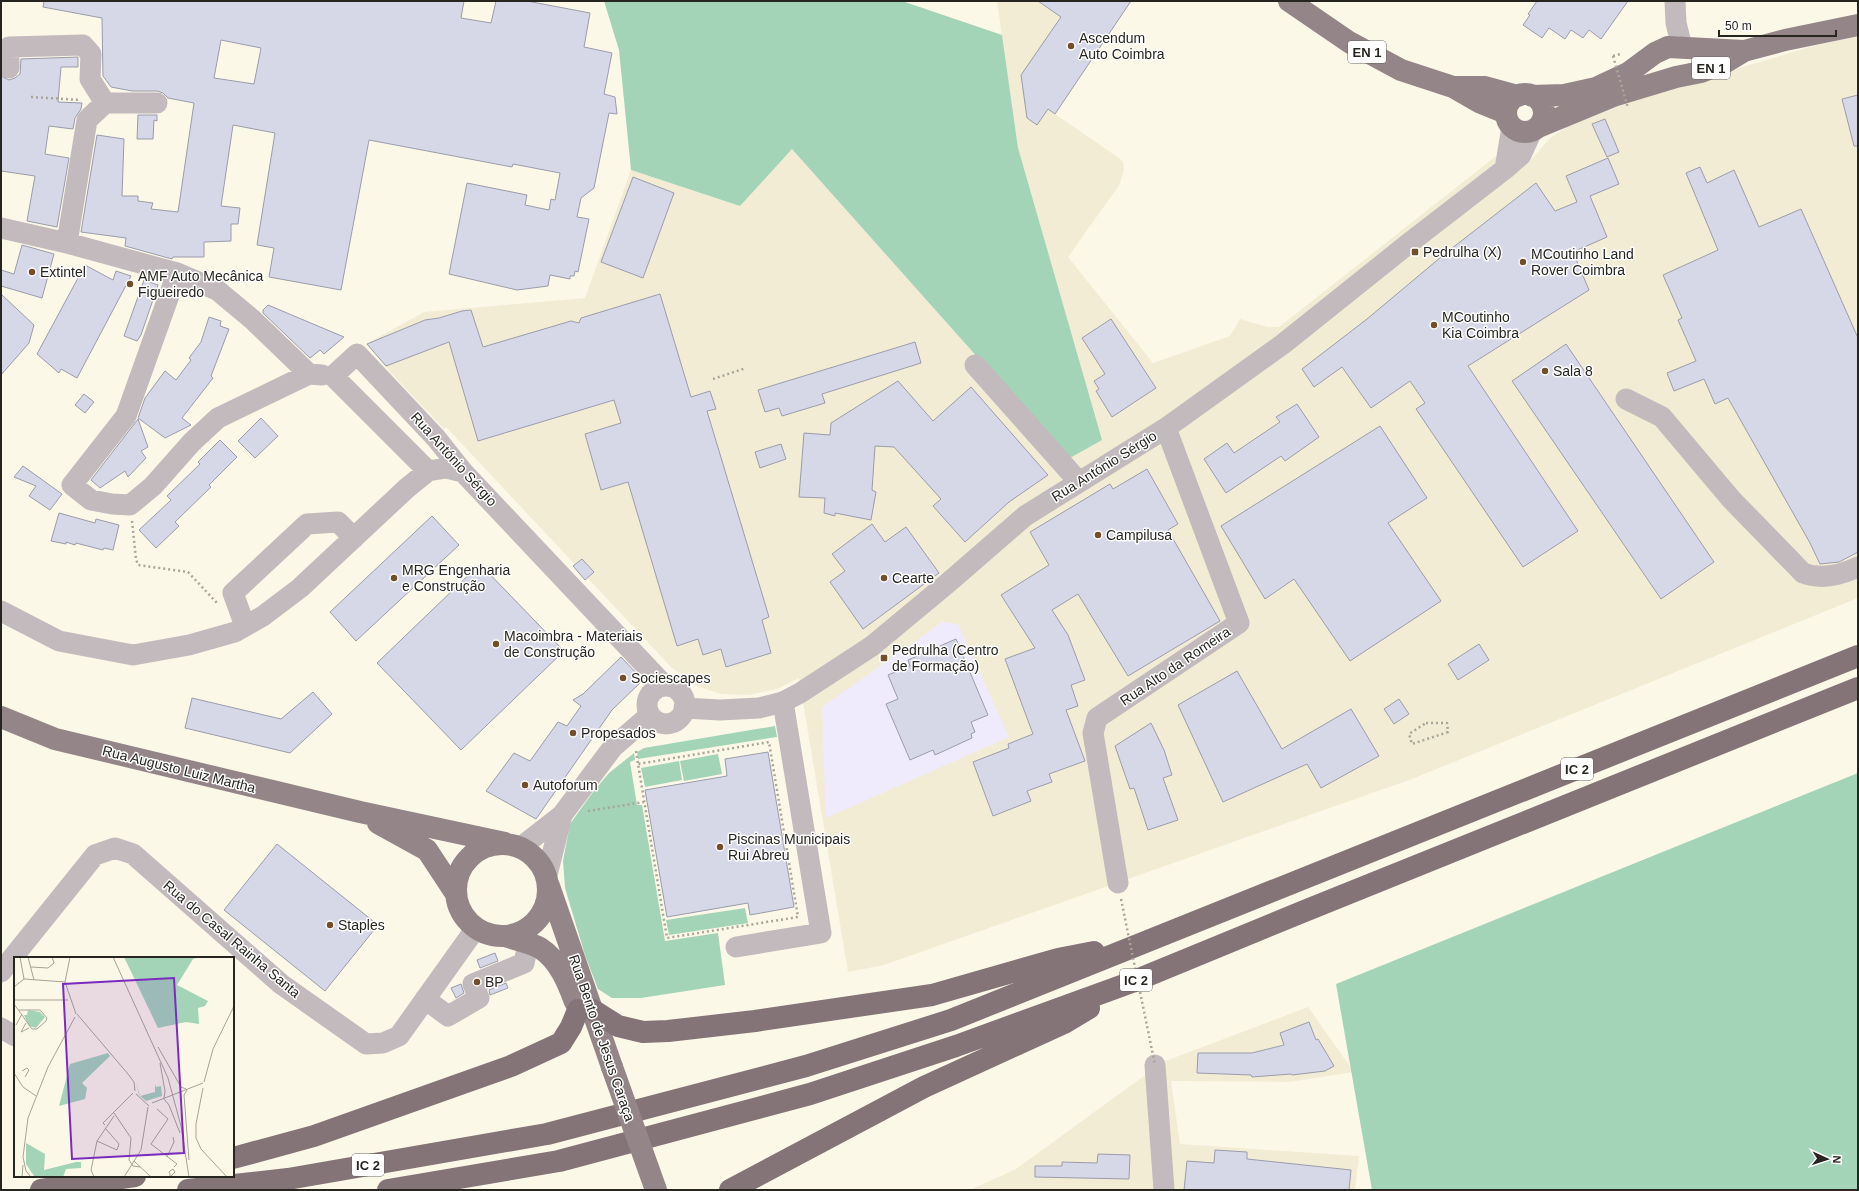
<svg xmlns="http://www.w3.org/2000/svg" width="1859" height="1191" viewBox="0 0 1859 1191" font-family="Arial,sans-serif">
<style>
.built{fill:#f2ecd4}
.medical{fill:#efebfd}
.green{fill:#a3d4b8}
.building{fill:#d6d8e8;stroke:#9a9cab;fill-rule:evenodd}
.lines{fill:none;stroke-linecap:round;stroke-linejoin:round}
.path{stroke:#a9a599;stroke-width:2.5;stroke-dasharray:2 3;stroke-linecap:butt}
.minor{stroke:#c2babc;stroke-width:21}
.major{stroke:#948589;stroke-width:22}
.highway{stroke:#847377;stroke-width:22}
.path-bridge{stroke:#a9a599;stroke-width:2.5;stroke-dasharray:2 3;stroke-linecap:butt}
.major-bridge{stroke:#948589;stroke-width:22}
.poi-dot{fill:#734f29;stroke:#fff;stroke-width:1.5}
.labels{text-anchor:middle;stroke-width:3;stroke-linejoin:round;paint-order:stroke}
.shield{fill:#fff;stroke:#686662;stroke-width:1}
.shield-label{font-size:13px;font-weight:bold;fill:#27251f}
.poi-label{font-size:14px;fill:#27251f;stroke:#fff;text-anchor:start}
.street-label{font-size:14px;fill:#27251f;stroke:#fff}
.inset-road{fill:none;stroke:#a7a497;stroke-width:1}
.view{fill:#7b2cbf;fill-opacity:0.15;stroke:#7b2cbf;stroke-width:2}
.inset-edge{fill:none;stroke:#27251f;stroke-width:2}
</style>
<rect width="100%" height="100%" fill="#fcf8e7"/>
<path class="built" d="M997,1H1131L1055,114L1119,158L1123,162L1124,169L1120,184L1068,257L1153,363L1230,336L1240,319L1268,327H1279L1496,156L1509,174L1531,160L1551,137L1606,103L1695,81L1817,45L1858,36V598L1412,779L884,965L848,972L799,678L777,689L749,695L721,694L697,686L671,667L446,427L444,429L391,373L366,344L424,312L585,298L631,170L740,206L792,148L979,359L1018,148Z
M1308,1007L1354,1072L1289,1082L1171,1081L1180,1144L1359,1156L1355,1190H970L1016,1169L1163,1062Z"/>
<path class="medical" d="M942,622L958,624L1009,737L826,818L822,707Z"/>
<path class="green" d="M604,1H902L1002,35L1018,148L1102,440L1068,459L792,149L740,206L631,170L619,50Z
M775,726L777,737L638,759L637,752L644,748Z
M634,753L635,760L630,762L637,805H642L665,941L718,933L725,985L641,998H612L598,989L585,955L565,888L563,861L570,824L593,792L609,773Z
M718,754L722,774L684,781L680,761Z
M679,761L682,780L645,787L641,768Z
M1858,773V1190H1372L1336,984Z
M745,908L748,923L669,935L666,920Z"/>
<path class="building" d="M44,1H464L461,18L491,23L496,1H527L590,13L584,47L612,53L604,94L615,97L617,114L609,113L594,188L581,198L577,217L589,219L578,272L575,271L574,276H570V279L550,275L548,286L517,290L449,274L467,183L527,195L525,205L549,210L551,199L555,200L560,173L513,164L512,167L369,140L341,290L269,277L274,248L257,245L275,133L233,125L221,206L240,208L238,224H231V241L204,242V257H173L172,259L125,246L126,238L81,232L97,135L124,139L122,196H138V201L153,203L151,209L178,212L194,103L168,98L163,93L157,91H132L111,87L103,76L102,18L43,7ZM221,40L261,48L254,84L214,78Z
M1038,1H1131L1055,114L1048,109L1037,125L1027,118L1021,75L1061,17Z
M1537,1H1628L1601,39L1589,30L1583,38L1571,30L1565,39L1549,28L1542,38L1523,25L1530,15L1528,14Z
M78,57V67H61L58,102L82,103L81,109L75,118L73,129L49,126L45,154L69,158L57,227L27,221L35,176L1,171V76L9,80L15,78L20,74L21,59Z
M1858,95V146H1854L1842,99Z
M138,115H157V121L154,120L153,139H137Z
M1605,119L1619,152L1607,157L1592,124Z
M1608,158L1619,184L1590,196L1607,237L1573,252L1589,290L1468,366L1578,531L1523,567L1416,409L1425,403L1410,381L1371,408L1342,367L1314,387L1302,369L1367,319L1447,252L1536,183L1555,211L1577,202L1566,176Z
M1700,167L1707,183L1734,170L1759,227L1801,209L1858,338V552L1839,562L1820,564L1810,543L1728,398L1715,404L1704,379L1674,391L1667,373L1696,361L1678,320L1682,318L1663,275L1718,250L1686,173Z
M633,177L674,193L643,278L601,262Z
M22,245L54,254L42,298L1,286V270L14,274Z
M85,265L113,280L116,271L131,276L77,378L61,369L59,373L37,354Z
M144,280L158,285L141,335L137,341L124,336Z
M1,294L34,325L29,343L1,375Z
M660,294L691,397L710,391L716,409L707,411L769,617L762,620L771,653L726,667L721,649L703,655L698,639L677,646L628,482L601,490L585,434L621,423L614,400L478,441L449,342L386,366L367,344L425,320L439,318L462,311L471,310L483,347L571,321L579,323L581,318Z
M268,305L344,337L324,354L320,350L310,358L263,313V310Z
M209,317L221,321L220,326L229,329L211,376L213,378L182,418L191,425L165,438L138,418L145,398L165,371L176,380L191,360L189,358L201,342Z
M1111,319L1156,388L1112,417L1096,391L1099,389L1094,381L1105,374L1082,338Z
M915,342L921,363L822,394L825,403L782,416L779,408L765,412L758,390Z
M1566,344L1714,562L1661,599L1512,381Z
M898,381L933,421L971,387L1048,475L1009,502L965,542L933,506L941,499L894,447L875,446L872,490L876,492L871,520L835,513V516L824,513L825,498L799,497L804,433L830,435L831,423Z
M84,394L94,402L85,413L75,405Z
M1297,404L1319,437L1285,461L1281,456L1226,493L1204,459L1227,443L1234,453L1280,422L1276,417Z
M261,418L278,436L255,458L238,441Z
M138,419L148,447L141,451L146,458L128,477L125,471L100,488L91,480Z
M1380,426L1427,498L1388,523L1441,601L1350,661L1294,579L1265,599L1221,526Z
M220,440L237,457L209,485L211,487L175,522L179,526L156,548L139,530L171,500L167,496L200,464L198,462Z
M781,444L786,459L760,468L755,452Z
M23,466L62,494L50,510L29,496L36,486L14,477Z
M1147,469L1178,524L1168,530L1220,621L1128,676L1078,594L1052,610L1068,635L1085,680L1071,685L1078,706L1066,710L1085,761L1049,774L1052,782L1027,791L1031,801L993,816L973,762L1009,748L1008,744L1033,734L1005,659L1035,648L1001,595L1049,565L1030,532L1110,484L1113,489Z
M59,513L95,523L96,519L119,525L113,550L104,548L103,550L76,543L75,545L66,542V544L51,541Z
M432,516L459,545L356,641L330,612Z
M872,524L885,542L906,527L939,573L863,629L830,582L845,571L832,554Z
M582,559L594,572L585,580L573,566Z
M480,564L564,651L461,750L377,663Z
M956,639L988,715L971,722L975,732L971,734L972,738L935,755L933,750L910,760L886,704L898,699L888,675L910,666L908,660Z
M1479,644L1489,660L1458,680L1448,664Z
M621,657L643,680L612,710L536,819L486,791L514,753L530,761L558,722L567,726L581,706L573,700L583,694Z
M1237,671L1282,749L1351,709L1379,756L1321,788L1307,764L1223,802L1178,705Z
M313,692L332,714L290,753L185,728L192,698L281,719Z
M1399,699L1409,714L1394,724L1384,709Z
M1151,723L1164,750L1172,775L1163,778L1178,820L1148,830L1134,788L1130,789L1115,746Z
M768,752L794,907L750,915L748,903L667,917L645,790L727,776L725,759Z
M277,844L378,925L325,991L224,910Z
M495,953L498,961L480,968L477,960Z
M506,983L508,988L490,995L489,990Z
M461,984L464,993L456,998L451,988Z
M1309,1022L1316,1040L1318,1039L1334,1066L1325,1071L1292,1075L1291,1074L1252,1077L1251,1075L1197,1073L1198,1053H1252L1284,1045L1280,1033Z
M1215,1150L1247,1152V1159L1351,1170L1349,1190H1184L1187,1161L1214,1163Z
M1098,1154L1130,1155L1129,1179L1035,1177V1166H1062V1162L1097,1163Z"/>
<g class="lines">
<path class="path" d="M1613,56L1621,54
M31,97L81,100
M713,379L746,368
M132,521L136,559L138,565L188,572L217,603
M1426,723H1447L1448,732L1412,744L1409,734Z
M636,751L638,764L667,938L798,917L769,742L638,764
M588,811L644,802"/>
<path class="minor" d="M1675,1L1676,23L1682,47
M9,68V47L83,45L91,54L90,79L105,103
M1505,169L1512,127
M1,228L67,243L177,273L217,290L253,320L309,374L322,375
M67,243L87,120L105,103H157
M177,273L126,416L72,485L91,500L112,504L130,505L153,486L192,442L218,418L309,374
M975,365L1079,482
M333,376L357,354L436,438L463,472L665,686
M333,376L428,471
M1626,399L1662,417L1731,499L1803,573C1821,580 1841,575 1858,567
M1,611L59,641L133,655L189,645L235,632L263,616L300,588L407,488L428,471L446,468L463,472
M245,626L233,593L307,524L338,522L354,538
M647 705a19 19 0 1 1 38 0a19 19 0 1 1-38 0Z
M684,708L720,710L759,708L783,702L800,693L872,646L949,582L1025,516L1166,428L1283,344L1408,244L1505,169L1521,155L1532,131
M521,847L562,815L613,747L650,715
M547,875L562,815
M1118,883L1093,733L1097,718L1239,623L1166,428
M736,947L821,933L783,702
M1,972L95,855L115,848L133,854L281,984L366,1044L383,1043L399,1036L476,928
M425,999L448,1016L479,998L473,984L524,963L528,944
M1,1028L15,1036
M1155,1065L1164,1190"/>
<path class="major" d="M1289,1L1349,42L1401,70L1453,87L1479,102L1506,113
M1454,87H1485L1518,96
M1506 113a19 19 0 1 1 38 0a19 19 0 1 1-38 0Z
M1532,96L1564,95L1596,88L1628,73L1655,53L1668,47L1744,51
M1538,127L1613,96L1676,77L1701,72L1724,63L1744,51L1785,40L1858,25
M1,717L55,739L360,812L505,843
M378,823L427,850L456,894
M456 890a46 46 0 1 1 92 0a46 46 0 1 1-92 0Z
M549,886L612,1067
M505,936C516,940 530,942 540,948C559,960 568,983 575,1002"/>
<path class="highway" d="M591,1009L618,1026L643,1032L668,1031L755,1021L932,995L1058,959L1094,952
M233,1158L314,1136L511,1066L561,1043L571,1027L578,1010
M41,1190L135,1176
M188,1190L288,1179L547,1134L806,1066L951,1020L1858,656
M388,1190L559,1161L810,1094L956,1046L1132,982L1307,910L1858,688
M730,1190L924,1087L1064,1023L1089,1008"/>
<path class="path-bridge" d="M1613,56L1628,108
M1121,899L1155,1065"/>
<path class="major-bridge" d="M612,1067L656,1190"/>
</g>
<g class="poi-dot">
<circle cx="1071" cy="46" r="4"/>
<rect x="1411" y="248" width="8" height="8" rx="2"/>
<circle cx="1523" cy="262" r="4"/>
<circle cx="32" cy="272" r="4"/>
<circle cx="130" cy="284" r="4"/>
<circle cx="1434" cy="325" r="4"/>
<circle cx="1545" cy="371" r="4"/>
<circle cx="1098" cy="535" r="4"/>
<circle cx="394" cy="578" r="4"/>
<circle cx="884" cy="578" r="4"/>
<circle cx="496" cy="644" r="4"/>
<rect x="880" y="654" width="8" height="8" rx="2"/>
<circle cx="623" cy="678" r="4"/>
<circle cx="573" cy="733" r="4"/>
<circle cx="525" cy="785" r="4"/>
<circle cx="720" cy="847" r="4"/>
<circle cx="330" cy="925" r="4"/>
<circle cx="477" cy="982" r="4"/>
</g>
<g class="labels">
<g class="shield">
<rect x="1348" y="41" width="38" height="22" rx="3"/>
<rect x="1692" y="57" width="38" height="22" rx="3"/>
<rect x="1561" y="758" width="32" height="22" rx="3"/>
<rect x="1120" y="969" width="32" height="22" rx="3"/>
<rect x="352" y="1154" width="32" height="22" rx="3"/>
</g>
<g class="shield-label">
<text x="1367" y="57">EN 1</text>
<text x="1711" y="73">EN 1</text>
<text x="1577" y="774">IC 2</text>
<text x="1136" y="985">IC 2</text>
<text x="368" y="1170">IC 2</text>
</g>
<g class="poi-label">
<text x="1079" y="43">Ascendum<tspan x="1079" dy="16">Auto Coimbra</tspan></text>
<text x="1423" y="257">Pedrulha (X)</text>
<text x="1531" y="259">MCoutinho Land<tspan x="1531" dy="16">Rover Coimbra</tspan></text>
<text x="40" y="277">Extintel</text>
<text x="138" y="281">AMF Auto Mecânica<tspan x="138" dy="16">Figueiredo</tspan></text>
<text x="1442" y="322">MCoutinho<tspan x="1442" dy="16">Kia Coimbra</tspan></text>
<text x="1553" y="376">Sala 8</text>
<text x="1106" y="540">Campilusa</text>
<text x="402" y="575">MRG Engenharia<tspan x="402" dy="16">e Construção</tspan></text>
<text x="892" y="583">Cearte</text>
<text x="504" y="641">Macoimbra - Materiais<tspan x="504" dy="16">de Construção</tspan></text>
<text x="892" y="655">Pedrulha (Centro<tspan x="892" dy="16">de Formação)</tspan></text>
<text x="631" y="683">Sociescapes</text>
<text x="581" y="738">Propesados</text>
<text x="533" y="790">Autoforum</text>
<text x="728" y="844">Piscinas Municipais<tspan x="728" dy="16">Rui Abreu</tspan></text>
<text x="338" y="930">Staples</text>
<text x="485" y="987">BP</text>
</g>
<g class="street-label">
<text transform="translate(454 459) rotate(48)" y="5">Rua António Sérgio</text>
<text transform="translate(1104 466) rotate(-32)" y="5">Rua António Sérgio</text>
<text transform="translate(1175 666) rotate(-34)" y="5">Rua Alto da Romeira</text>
<text transform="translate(179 769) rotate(14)" y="5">Rua Augusto Luiz Martha</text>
<text transform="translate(232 939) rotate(40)" y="5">Rua do Casal Rainha Santa</text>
<text transform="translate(602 1038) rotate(71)" y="5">Rua Bento de Jesus Caraça</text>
</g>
</g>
<g transform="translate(14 957)">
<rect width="220" height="220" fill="#fcf8e7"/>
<path d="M110,0H185L179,2L163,28L194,44L191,49L184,51L185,67L172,65L144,71ZM14,53L26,55L31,60L22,71L15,69L10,58H13ZM94,96L96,99L68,126L73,131L71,142L45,149L56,107ZM122,125L126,139L141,135V127L142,130L147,129L148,139L132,144L125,138ZM12,186L31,197L30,213L62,205H67V211L52,212L49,220L20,219L12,207Z" fill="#a3d4b8"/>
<path class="inset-road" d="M14,0L20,23M56,0L51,25L62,57M99,0L154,121L167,169L175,220M17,10L34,11L40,6L38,0M10,22L51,25M0,30L10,22L6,0M0,43H54M0,47L18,72H23L32,64L33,61L26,53H5M63,57L114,117L120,125L121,134M12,66L7,75L15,71M2,68L8,57M144,90L167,130L172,132M146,106L151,134L150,141M8,114L13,111L15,113L11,120M0,116L9,130L22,139M190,125L199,92L220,49M189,131L182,167V181L187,192L213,220M173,133L170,138L175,203M122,137L135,149M150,142L155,148L166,176M138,146L189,126M143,152L154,162L137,187L163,207L160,210M100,156L117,181L115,203L119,209L126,210M91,168L89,166L119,136M83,184L103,193L105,187L91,171M153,200L160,185L159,180M120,204L137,220M8,220L9,208M17,220L12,214L9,200L14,161L34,110L61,60M80,220L77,213L83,184L100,159M110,220L127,193L134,150M156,220L161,215L159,212L156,214L155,215L156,217V220"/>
<path class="view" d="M160,21L170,196L58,202L49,27Z"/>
<rect width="220" height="220" class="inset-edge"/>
</g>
<rect width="1859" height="1191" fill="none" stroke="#27251f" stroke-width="4"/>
<g transform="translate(1827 1159) rotate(93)" stroke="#ffffff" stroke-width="3" paint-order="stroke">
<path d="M0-3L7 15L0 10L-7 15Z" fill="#27251f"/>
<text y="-6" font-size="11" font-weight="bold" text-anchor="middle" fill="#27251f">N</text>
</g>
<path d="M1719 30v6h117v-6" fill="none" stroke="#27251f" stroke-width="2"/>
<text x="1725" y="30" font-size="12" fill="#27251f" stroke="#ffffff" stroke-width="3" paint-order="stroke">50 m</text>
</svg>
